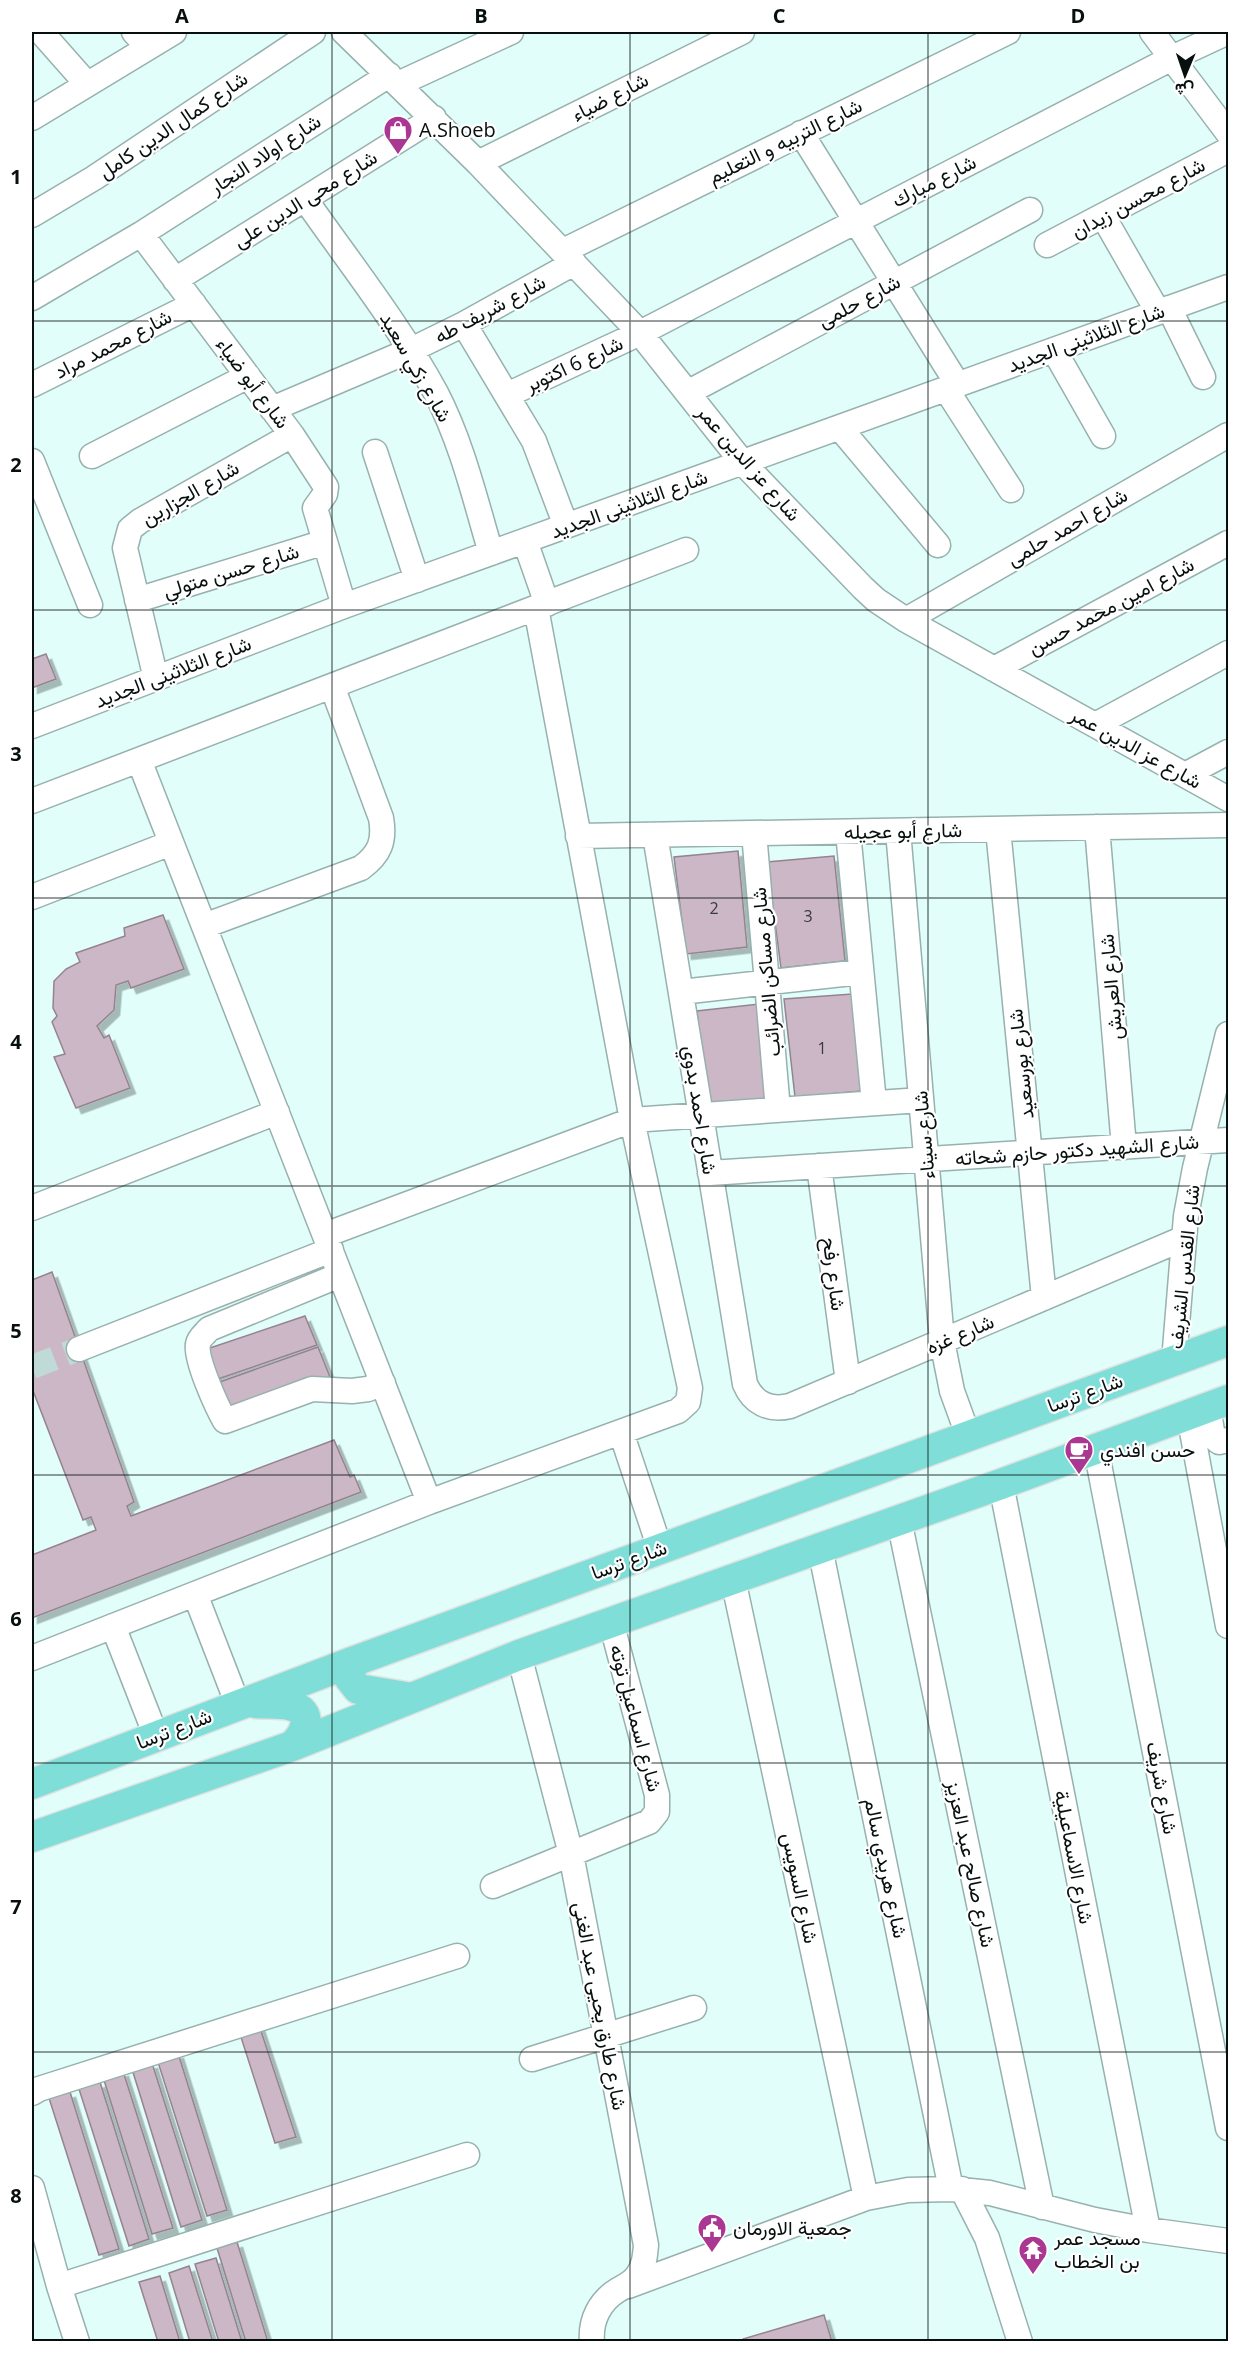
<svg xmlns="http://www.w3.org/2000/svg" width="1260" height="2373" viewBox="0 0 1260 2373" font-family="'Open Sans',Vazirmatn,sans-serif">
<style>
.building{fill:#cbb7c5;stroke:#968390;stroke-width:1.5;filter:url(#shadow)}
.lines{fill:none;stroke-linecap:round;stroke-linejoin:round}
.minor-tunnel{stroke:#c0dad7;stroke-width:24;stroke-dasharray:24 12;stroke-linecap:butt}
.minor-casing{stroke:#97b1ae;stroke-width:27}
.major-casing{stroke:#e1e2e2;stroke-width:33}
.minor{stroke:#fff;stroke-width:24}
.major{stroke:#7fdfd8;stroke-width:30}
.grid{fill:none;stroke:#07100f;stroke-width:1.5;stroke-opacity:0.55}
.labels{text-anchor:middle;stroke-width:4.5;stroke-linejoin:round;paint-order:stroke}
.number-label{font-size:16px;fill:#383a3c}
.street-label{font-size:20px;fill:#07100f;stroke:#fff}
.poi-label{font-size:20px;fill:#07100f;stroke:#fff;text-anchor:start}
.neatline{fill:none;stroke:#07100f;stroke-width:2}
.grid-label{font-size:20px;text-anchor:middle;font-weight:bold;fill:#07100f}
</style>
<defs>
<filter id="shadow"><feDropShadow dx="5.5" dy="5.5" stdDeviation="0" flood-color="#0004"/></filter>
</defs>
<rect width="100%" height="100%" fill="#e1fefa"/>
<path class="building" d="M46,654L56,679L32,688V659Z
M738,851L747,947L686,954L674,857Z
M834,856L845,961L781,968L767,862Z
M163,915L184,969L131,988L128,981L116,985L114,1010L97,1026L104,1038L109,1035L130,1088L76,1108L54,1057L65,1054L52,1022L57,1016L53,1008L54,981L66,969L80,962L76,953L125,936L124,928Z
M852,994L862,1091L795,1097L784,999Z
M759,1004L769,1098L706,1105L697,1011Z
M52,1272L134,1502L127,1506L131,1516L334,1440L350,1477L354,1475L361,1492L32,1618V1555L96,1530L91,1517L83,1520L32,1388V1280Z
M305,1316L317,1345L215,1380L204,1350Z
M318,1347L330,1377L231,1415L217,1383Z
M259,2025L296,2137L275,2143L239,2031Z
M178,2053L227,2210L207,2216L157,2059Z
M152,2063L202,2220L181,2227L132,2069Z
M123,2071L173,2228L152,2234L103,2077Z
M100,2082L149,2239L129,2246L79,2089Z
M70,2092L119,2249L99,2255L49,2098Z
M237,2242L268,2342H246L217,2248Z
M216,2258L242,2342H219L195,2264Z
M189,2266L213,2342H190L169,2273Z
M160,2276L180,2342H158L139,2282Z
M824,2315L832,2342H743V2339Z"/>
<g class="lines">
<path class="minor-tunnel" d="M32,1367L79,1349"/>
<g class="minor-casing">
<path id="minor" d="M41,32L87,84
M134,32L148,47
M344,32L478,163L640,333L743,463L863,588L876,600L906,620L1228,799
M1152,32L1228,133
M398,84L511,32
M32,118L174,32
M801,133L958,385
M478,163L742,32
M305,199C349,262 399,325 436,393C462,443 475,499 491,553
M32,215L94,178L313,32
M1103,216L1158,312
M141,234L292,435L326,487L325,494L315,508L344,606
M1047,245L1228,150
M563,251L1008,32
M175,280L434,118
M32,298L141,234L389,75
M1169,308L1203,377
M464,324L534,441L566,526
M1054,350L1103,436
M32,385L194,304
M946,389L1011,490
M689,392L1030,210
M507,395L640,333L1172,58L1228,32
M272,409L411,350L464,324L574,263
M840,428L938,545
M375,452L417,580
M92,456L248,376
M32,461L90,605
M525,541L547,604
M137,600L325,542
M906,620L1228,435
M994,669L1228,543
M156,679L125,548L130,529L140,521L292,435
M1095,725L1228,653
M32,726L344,606L1228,287
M139,760L429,1502
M1185,775L1228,752
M32,801L686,550
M1097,827L1124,1147
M998,829L1044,1298
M898,831L942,1341L952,1391L968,1435
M848,832L874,1103
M754,833L778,1110
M655,835L745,1384C753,1403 769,1411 790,1406L1182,1239
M578,836L1228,825
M32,897L171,843
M204,926L361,868C380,854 385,841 381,818L332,686
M681,992L861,972
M819,1166L848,1382
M710,1173L1228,1140
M32,1208L277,1112
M325,1235L632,1120L921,1100
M340,1275L209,1329C205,1334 199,1338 198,1344C195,1359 217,1407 225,1421L312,1389L352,1391L368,1389L383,1383
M79,1349L331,1250
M1174,1361L1186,1216L1195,1168L1228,1034
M1208,1407L1213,1437L1219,1442L1228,1440
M1189,1415L1228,1626
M621,1432L660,1549
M1096,1449L1228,2128
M1001,1484L1148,2230
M899,1520L1042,2207
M820,1548L951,2189
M733,1579L866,2198
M195,1594L238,1705
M113,1626L156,1736
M519,1655L571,1854L646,2245C645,2257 644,2267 637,2276C632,2283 625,2286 618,2290C600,2301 590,2320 592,2342
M32,1658L429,1502L678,1411L688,1402L690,1388L632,1120L536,608
M493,1886L649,1822L657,1812V1795L611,1622
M532,2059L694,2008
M32,2093L39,2089L457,1956
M32,2188L59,2286L77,2342
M962,2189L987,2238L1020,2342
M59,2286L467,2155
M628,2286L866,2198L908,2190L951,2189L990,2193L1095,2220L1148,2230L1228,2241"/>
</g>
<g class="major-casing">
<path id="major" d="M352,1662L350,1679L358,1689L412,1698
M255,1703C266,1704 278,1703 289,1705C316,1711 305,1734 292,1746
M32,1784L352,1662L1228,1341
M32,1837L292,1746L519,1655L1001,1484L1228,1400"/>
</g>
<use href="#minor" class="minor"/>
<use href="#major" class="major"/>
</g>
<path class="grid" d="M332,32V2342M630,32V2342M928,32V2342M32,321H1228M32,610H1228M32,898H1228M32,1186H1228M32,1475H1228M32,1763H1228M32,2052H1228"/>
<defs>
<g id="shop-pin" transform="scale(1.5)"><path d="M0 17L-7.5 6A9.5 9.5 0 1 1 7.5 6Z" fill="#aa3893" stroke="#fff"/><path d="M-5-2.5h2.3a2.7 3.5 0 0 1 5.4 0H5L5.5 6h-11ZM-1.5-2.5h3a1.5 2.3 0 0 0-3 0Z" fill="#fff"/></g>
<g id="cafe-pin" transform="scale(1.5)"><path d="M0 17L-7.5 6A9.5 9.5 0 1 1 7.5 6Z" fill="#aa3893" stroke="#fff"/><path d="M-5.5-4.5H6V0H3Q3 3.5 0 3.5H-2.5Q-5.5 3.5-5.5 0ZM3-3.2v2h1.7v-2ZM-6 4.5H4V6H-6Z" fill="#fff"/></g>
<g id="civic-pin" transform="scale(1.5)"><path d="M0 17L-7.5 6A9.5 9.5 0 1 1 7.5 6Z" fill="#aa3893" stroke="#fff"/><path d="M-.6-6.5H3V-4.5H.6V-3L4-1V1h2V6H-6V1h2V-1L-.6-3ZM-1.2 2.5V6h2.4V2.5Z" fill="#fff"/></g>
<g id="temple-pin" transform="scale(1.5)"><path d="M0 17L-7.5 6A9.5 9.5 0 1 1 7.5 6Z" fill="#aa3893" stroke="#fff"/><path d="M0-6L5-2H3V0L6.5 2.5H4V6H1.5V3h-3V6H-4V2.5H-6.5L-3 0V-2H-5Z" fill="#fff"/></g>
</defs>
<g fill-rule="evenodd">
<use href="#shop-pin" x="398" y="130"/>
<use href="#cafe-pin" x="1079" y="1450"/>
<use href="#civic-pin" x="712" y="2228"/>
<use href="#temple-pin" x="1033" y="2250"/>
</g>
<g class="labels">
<g class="number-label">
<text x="714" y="914">2</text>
<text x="808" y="922">3</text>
<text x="822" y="1054">1</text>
</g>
<g class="street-label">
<text transform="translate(610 97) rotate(-27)" y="7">شارع ضياء</text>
<text transform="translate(173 125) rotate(-34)" y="7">شارع كمال الدين كامل</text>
<text transform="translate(785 141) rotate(-26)" y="7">شارع التربيه و التعليم</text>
<text transform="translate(265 154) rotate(-33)" y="7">شارع اولاد النجار</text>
<text transform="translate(934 181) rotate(-27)" y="7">شارع مبارك</text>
<text transform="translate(1138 198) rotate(-28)" y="7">شارع محسن زيدان</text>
<text transform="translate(305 199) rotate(-32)" y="7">شارع محى الدين على</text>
<text transform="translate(859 301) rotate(-28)" y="7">شارع حلمى</text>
<text transform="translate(490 309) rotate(-28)" y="7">شارع شريف طه</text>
<text transform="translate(1086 338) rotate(-20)" y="7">شارع الثلاثينى الجديد</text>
<text transform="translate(113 344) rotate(-27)" y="7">شارع محمد مراد</text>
<text transform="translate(574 364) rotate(-25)" y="7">شارع 6 اكتوبر</text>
<text transform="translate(416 367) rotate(60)" y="7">شارع زكي سعيد</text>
<text transform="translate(253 383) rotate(53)" y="7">شارع أبو ضياء</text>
<text transform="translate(749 463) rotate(49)" y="7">شارع عز الدين عمر</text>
<text transform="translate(190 493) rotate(-30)" y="7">شارع الجزارين</text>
<text transform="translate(629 504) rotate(-20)" y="7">شارع الثلاثينى الجديد</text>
<text transform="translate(1067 527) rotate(-30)" y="7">شارع احمد حلمى</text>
<text transform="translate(231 571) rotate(-17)" y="7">شارع حسن متولي</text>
<text transform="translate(1111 606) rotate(-28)" y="7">شارع امين محمد حسن</text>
<text transform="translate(173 672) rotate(-21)" y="7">شارع الثلاثينى الجديد</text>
<text transform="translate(1136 748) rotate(29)" y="7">شارع عز الدين عمر</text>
<text transform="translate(903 831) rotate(-1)" y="7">شارع أبو عجيله</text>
<text transform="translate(766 972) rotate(-95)" y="7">شارع مساكن الضرائب</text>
<text transform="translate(1111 987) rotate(-95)" y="7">شارع العريش</text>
<text transform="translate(1021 1064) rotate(-96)" y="7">شارع بورسعيد</text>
<text transform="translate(700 1110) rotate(81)" y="7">شارع احمد بدوي</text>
<text transform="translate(924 1135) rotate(-95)" y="7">شارع سيناء</text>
<text transform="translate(1077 1150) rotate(-4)" y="7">شارع الشهيد دكتور حازم شحاته</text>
<text transform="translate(1184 1267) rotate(-84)" y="7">شارع القدس الشريف</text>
<text transform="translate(834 1274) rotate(83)" y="7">شارع رفح</text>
<text transform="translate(960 1334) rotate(-23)" y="7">شارع غزه</text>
<text transform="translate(1085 1393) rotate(-20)" y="7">شارع ترسا</text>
<text transform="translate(629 1560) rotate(-20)" y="7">شارع ترسا</text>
<text transform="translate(636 1718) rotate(75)" y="7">شارع اسماعيل توته</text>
<text transform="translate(174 1729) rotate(-21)" y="7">شارع ترسا</text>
<text transform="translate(1162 1788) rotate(79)" y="7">شارع شريف</text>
<text transform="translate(1074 1857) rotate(79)" y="7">شارع الاسماعيلية</text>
<text transform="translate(971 1864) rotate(78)" y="7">شارع صالح عبد العزيز</text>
<text transform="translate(886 1868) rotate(78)" y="7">شارع هريدي سالم</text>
<text transform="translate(800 1888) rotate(78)" y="7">شارع السويس</text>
<text transform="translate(600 2006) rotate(79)" y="7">شارع طارق يحيى عبد الغنى</text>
</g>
<g class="poi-label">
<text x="419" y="137">A.Shoeb</text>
<text x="1100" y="1457">حسن افندي</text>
<text x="733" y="2235">جمعية الاورمان</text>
<text x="1054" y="2245">مسجد عمر<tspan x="1054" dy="23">بن الخطاب</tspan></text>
</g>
</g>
<rect width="1260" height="2373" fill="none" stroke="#ffffff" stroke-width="66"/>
<g transform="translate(1185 75) rotate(182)" stroke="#ffffff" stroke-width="4.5" paint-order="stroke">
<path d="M0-4.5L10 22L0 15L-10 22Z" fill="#07100f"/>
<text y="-9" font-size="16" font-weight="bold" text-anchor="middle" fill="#07100f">ش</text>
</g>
<rect x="33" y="33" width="1194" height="2307" class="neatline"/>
<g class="grid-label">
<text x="182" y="23">A</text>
<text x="481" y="23">B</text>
<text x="779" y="23">C</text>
<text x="1078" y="23">D</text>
<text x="16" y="184">1</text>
<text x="16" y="472">2</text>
<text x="16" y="761">3</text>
<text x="16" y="1049">4</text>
<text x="16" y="1338">5</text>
<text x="16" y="1626">6</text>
<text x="16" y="1914">7</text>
<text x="16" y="2203">8</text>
</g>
</svg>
